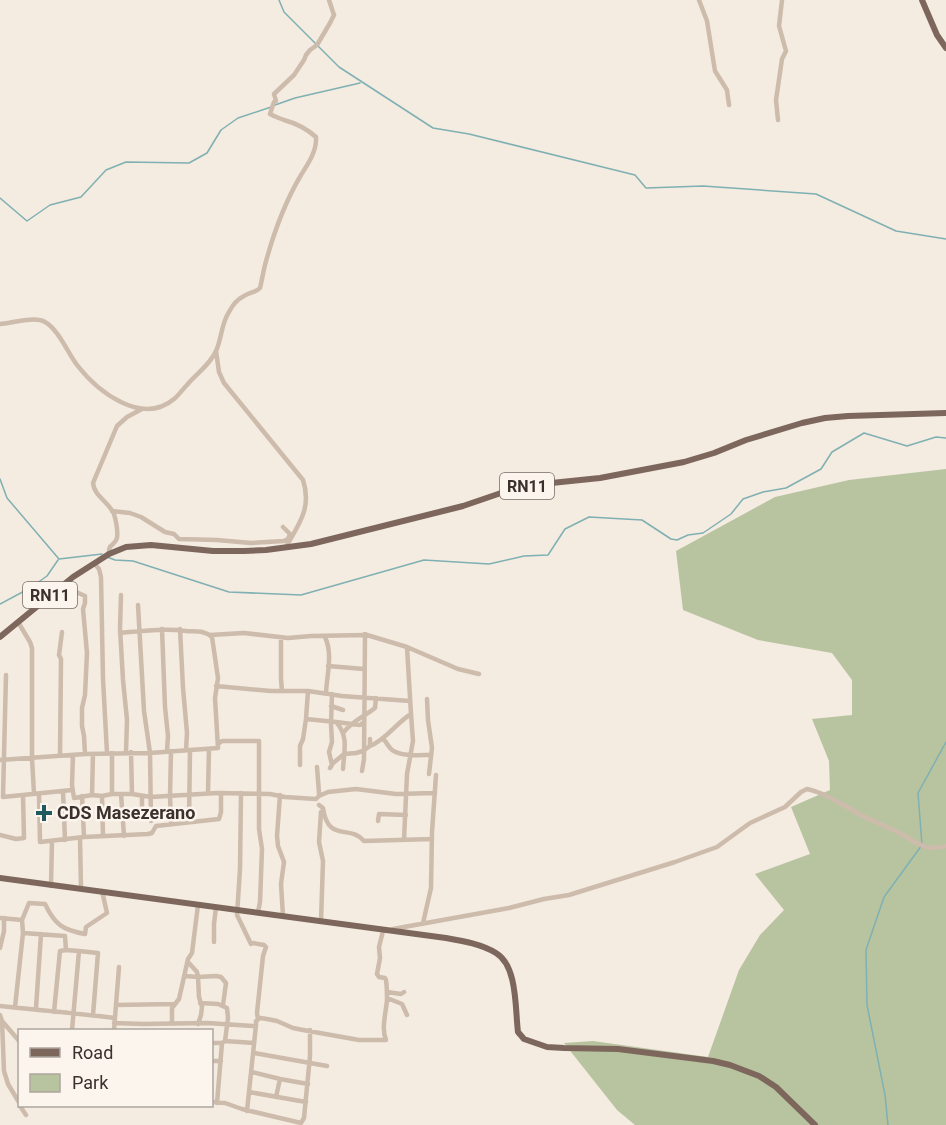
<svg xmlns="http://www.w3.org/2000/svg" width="946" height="1125" viewBox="0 0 946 1125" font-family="Roboto,sans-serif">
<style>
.green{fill:#b8c4a0}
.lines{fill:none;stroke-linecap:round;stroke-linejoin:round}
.stream{stroke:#7fb0b2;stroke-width:1.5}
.minor{stroke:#cdbbac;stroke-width:4.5}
.major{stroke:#7d675c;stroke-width:6}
.poi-dot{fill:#1f5a5e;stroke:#fbf5ee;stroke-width:2}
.labels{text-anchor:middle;stroke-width:5;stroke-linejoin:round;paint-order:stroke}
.shield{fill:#fbf5ee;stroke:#756b66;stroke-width:1.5}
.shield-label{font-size:16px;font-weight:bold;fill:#3b302b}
.poi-label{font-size:18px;font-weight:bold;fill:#3b302b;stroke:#fbf5ee;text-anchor:start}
</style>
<rect width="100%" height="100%" fill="#f4ebe1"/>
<path class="green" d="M946,469V1125H635L617,1110L564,1043L593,1041L708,1057L739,970L760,935L784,910L755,874L810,854L791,807L830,790L829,761L812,719L852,715V680L832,653L758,640L683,610L676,551L775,497L849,480Z"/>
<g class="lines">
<path class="stream" d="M279,0L284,12L339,67L433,128L469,134L635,175L646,188L703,186L816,194L896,231L946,239
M275,105L295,98L360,83
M0,198L27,221L50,205L81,197L106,170L126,162L189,163L207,153L221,130L238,118L271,107
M0,479L7,498L59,559L102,554
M107,557L115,560L133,561L229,592L301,595L424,560L489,564L524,556L548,555L565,529L589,517L642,520L671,539L677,540L688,535L703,533L731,514L743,499L763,492L786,488L821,469L832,452L864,433L907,446L936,437L946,438
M0,604L30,588L47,576L58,560
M888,1125L885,1095L867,1005L866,950L884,897L922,845L918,793L946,742"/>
<path class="minor" d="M699,0L707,21L715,71L727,90L729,105
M778,120L776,100L782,59L786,51L779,26L782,0
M0,324C12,323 35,316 45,322C58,329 68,353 77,365C98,392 142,426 174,399C179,395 182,390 187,385C196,374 210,365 216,351C222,338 221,324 229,312C232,306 238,299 244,296C250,292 255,293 260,288C262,280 263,273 265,265C273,235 285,202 301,175C308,164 317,151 316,137C307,129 295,123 284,120C279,118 275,117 270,114L274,102L276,101L274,94L294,75L304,60L306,55L310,50L317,45L330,23L334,15L329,0
M216,351L219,372L224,383L303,480C312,508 299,524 286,547
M112,511L130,513L141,517L165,532L174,534L179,539L217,540L251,543L284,541L288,539L290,534L283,527
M109,554C108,543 115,546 117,538C118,531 116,521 114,514C109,502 94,496 93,483L117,426L127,417L142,409
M94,563L99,569L101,577L103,679L107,753
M68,582L74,591L85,596V603L83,609L87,653L85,695L82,708V726L84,736L85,754
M121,595L120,628L123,680L127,720L126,752
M138,605L144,711L150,753L151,821
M18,622L30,642L32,648V758L34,794
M162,629L165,707L168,736L167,751
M180,629L183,688L187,733L186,750
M210,635L244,633L288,638L311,636L367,635L407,647L458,669L479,674
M325,637C333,654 327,674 326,693
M281,638V679L282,691
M328,666L364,669
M216,686L271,691H308L342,696L410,701
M427,699L428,720L432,748L429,774
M331,706L343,710
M306,719L336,722C349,736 344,751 343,769
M336,722L360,725L364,722
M344,732C352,721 365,716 375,708L376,698
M383,739C387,742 388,747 392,750C402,757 420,755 431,755
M218,744L222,741H259V829L262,849L260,902L258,912
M370,746C386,740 396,723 411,714L407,647
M171,751L170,796L171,823
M131,752L132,794
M60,755L61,659L59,655L62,632
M73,755L72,785L74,798L92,795L102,796L112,794H132L151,797L217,793L270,794L285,797L316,799L319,796V793L317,767
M0,760L85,754L150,753L218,748L215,698L218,678L212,637C204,630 196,632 186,631C164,628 142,631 120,633
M332,764L344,754L356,753L363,751L370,746V739
M300,765V746L303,739L306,719L308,691
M330,768L332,765L329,752L332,742L331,724L332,694
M362,771L364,759L365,634
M63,791L65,840
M208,793L209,749
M241,793L240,869L237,915L251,944L253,943L264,945L266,947L263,956L257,1013L258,1019
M39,794L40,842L84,837L148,834L152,833L156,826L219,819L221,812V793
M112,794V753
M121,794L124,836
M92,795L93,754
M280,795L277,836L278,846L284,862L281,884L283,916
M82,796L84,837
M102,796L103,836
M319,796L328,792L356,789L396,794L435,793
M3,797L6,675
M3,797L72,790
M319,805L323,808C328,843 350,824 364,841L432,839
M142,810V796
M378,821L379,814L406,815
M189,822L190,750
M0,835L16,839L24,838L23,795
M80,838L81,889
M404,840L407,774L413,741L411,714
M51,886L52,841
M0,918L22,920
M321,921L323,861L319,842L321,812
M423,923L431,888L432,832L436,775
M393,929L509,908L544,899L569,895L675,862L717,847L750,823L785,807L801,792L807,789C826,793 844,806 861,815C873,822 887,826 899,833C917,842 924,852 946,846
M23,933L65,936L66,950L79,951L72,1030
M214,942V924L216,907
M0,948L4,931V918
M79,951L98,953L93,1015
M188,962L197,972L198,977L199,997L202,1007L201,1015L198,1024
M185,976L198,977L216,976L221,977L226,983L223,1005
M387,992L401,994L404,992
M387,998L402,1004L407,1015
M200,1003L218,1004L227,1008L228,1018L225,1041
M116,1005L174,1004
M0,1006C38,1010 76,1013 115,1018
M15,1007L23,933L22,920L29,903L45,904C55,925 63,930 85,934L86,927L107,913L102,891
M36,1008L41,934
M54,1012L60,951L66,950
M0,1015L2,1021L4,1071L8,1084L20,1104
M2,1021L20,1042
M114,1023L143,1024L207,1023L253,1026L256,1025V1021L260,1018L267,1019L277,1021L293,1028L303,1030L359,1040H386C381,1028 386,1013 387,1000C387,994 387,987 386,980L385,978L379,977L377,974L380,958L379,947L383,931L385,930
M172,1023V1008L179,999L188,959L192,953L198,905
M114,1030L119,967
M212,1043H222L225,1041L254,1043
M254,1053L327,1066
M212,1061H221
M252,1072L280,1079L308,1084
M249,1092L306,1102
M276,1097L280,1079
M212,1102L225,1103L242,1109L301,1123L304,1118L310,1056V1030
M217,1103L222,1043
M20,1106L26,1115
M247,1111L256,1025"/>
<path class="major" d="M922,0L937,35L946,48
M0,637L73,577L109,554L126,547L151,545L213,551H244L266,550L311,544L463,506L501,493L532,485L600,478L684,462L714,453L746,440L802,423L825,418L848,416L946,413
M0,878L446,938C463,941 481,944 496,953C518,966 515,1010 518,1032L524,1039L547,1047L564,1048L618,1049L713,1061L730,1065L759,1076L776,1087L815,1125"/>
</g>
<path class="poi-dot" d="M41 804h6v6h6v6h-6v6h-6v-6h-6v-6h6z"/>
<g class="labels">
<g class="shield">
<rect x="500" y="473" width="54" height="26" rx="4.5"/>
<rect x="23" y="582" width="54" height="26" rx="4.5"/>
</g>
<g class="shield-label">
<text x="527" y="492">RN11</text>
<text x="50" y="601">RN11</text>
</g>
<g class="poi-label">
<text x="57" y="819">CDS Masezerano</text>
</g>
</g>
<rect x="18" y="1029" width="195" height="78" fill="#fbf5ee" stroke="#aea6a0" stroke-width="1.5"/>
<rect x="30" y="1048" width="30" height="9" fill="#7d675c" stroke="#aea6a0" stroke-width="1.5"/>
<text x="72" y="1059" font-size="18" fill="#3b302b">Road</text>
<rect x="30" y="1074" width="30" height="18" fill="#b8c4a0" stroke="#aea6a0" stroke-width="1.5"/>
<text x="72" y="1089" font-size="18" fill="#3b302b">Park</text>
</svg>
